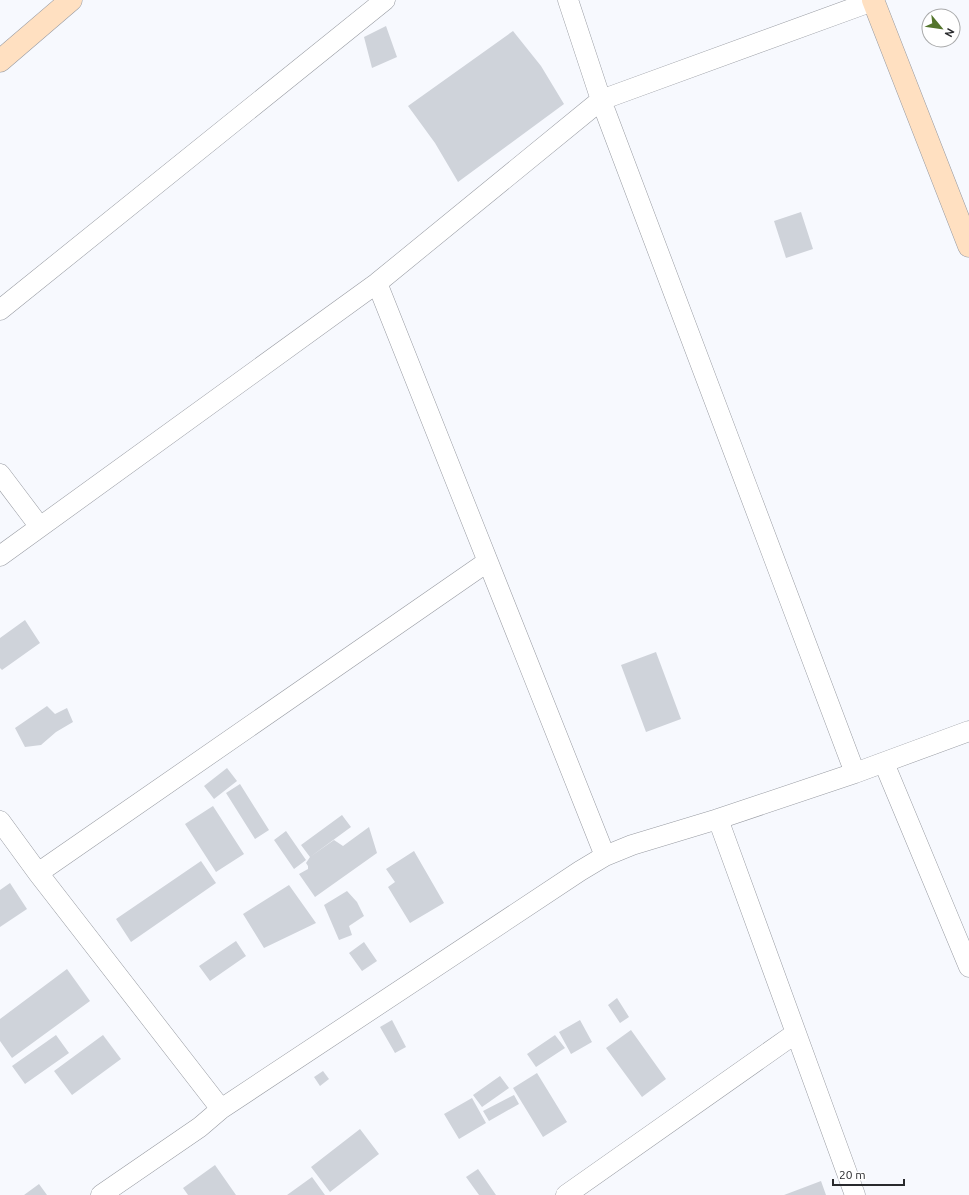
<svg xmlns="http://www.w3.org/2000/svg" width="969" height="1195" viewBox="0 0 969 1195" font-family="Ubuntu,sans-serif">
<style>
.building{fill:#cfd3da}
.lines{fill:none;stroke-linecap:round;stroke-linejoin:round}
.street-casing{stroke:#989ba2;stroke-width:21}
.secondary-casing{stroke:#989ba2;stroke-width:23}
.street{stroke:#fff;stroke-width:20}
.secondary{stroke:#ffe0c1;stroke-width:22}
</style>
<rect width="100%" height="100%" fill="#f7f9fe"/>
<path class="building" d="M386,26L397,57L372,68L364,37Z
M513,31L541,66L564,104L458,182L435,143L408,106Z
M801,212L813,249L786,258L774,221Z
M25,620L40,643L2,670L0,668V638Z
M656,652L681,719L646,732L621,665Z
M47,706L55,714L67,708L73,722L56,732L41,745L25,747L15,728Z
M227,768L237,781L214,799L204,786Z
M240,784L269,830L255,839L226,793Z
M213,806L244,854L216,872L185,824Z
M342,815L351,827L310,857L301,845Z
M369,827L377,853L315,897L299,874L308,869V866L306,863L310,857L334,840L343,846Z
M286,831L306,860L294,869L274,840Z
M414,851L444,903L410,923L388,887L395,882L386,869Z
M201,861L216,883L131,942L116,919Z
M10,883L27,909L0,927V890Z
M289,885L316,923L264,948L243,914Z
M347,891L357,902L364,916L349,926L352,935L339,940L324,905Z
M236,941L246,956L210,981L199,966Z
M364,942L377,961L362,971L349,953Z
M67,969L90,1001L12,1058L0,1041V1019Z
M617,998L629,1017L620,1023L608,1005Z
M392,1020L406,1047L395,1053L380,1027Z
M580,1020L592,1042L571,1054L559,1032Z
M631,1030L666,1079L642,1097L606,1048Z
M56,1035L69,1053L25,1084L12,1066Z
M103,1035L121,1059L72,1095L54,1071Z
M555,1035L565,1048L536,1067L527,1054Z
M323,1071L329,1079L320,1086L314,1077Z
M537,1073L567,1122L543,1137L513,1088Z
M500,1076L509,1088L482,1107L473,1095Z
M514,1095L519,1104L489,1121L483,1111Z
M472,1098L486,1123L459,1139L444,1114Z
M360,1129L379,1154L330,1192L311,1167Z
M215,1165L236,1195H188L183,1188Z
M478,1169L496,1195H479L466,1177Z
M312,1177L325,1195H287Z
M821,1181L826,1195H784Z
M39,1184L47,1195H24Z"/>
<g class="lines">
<g class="street-casing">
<path id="street" d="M568,0L601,100L855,773
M377,283L605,856
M0,310L385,0
M0,474L40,527
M0,556L377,283L601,100L873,1
M884,763L969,967
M718,819L855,1195
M0,821L38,873L221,1109
M38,873L487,562
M101,1195L200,1127L221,1109L580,871L605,856L632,845L718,819L855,773L969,731
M566,1195L796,1033"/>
</g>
<g class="secondary-casing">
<path id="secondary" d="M873,0L969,246
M0,61L71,0"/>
</g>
<use href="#street" class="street"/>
<use href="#secondary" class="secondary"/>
</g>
<g transform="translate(941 28) rotate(119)"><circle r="19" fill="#ffffff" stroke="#a9aaab"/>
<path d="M0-3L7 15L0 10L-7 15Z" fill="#54752c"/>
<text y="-6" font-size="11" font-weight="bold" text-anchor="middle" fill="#292a2d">N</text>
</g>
<path d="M833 1179v6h71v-6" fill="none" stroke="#292a2d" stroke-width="2"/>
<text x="839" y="1179" font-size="12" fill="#292a2d" stroke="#ffffff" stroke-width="3" paint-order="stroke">20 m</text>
</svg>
